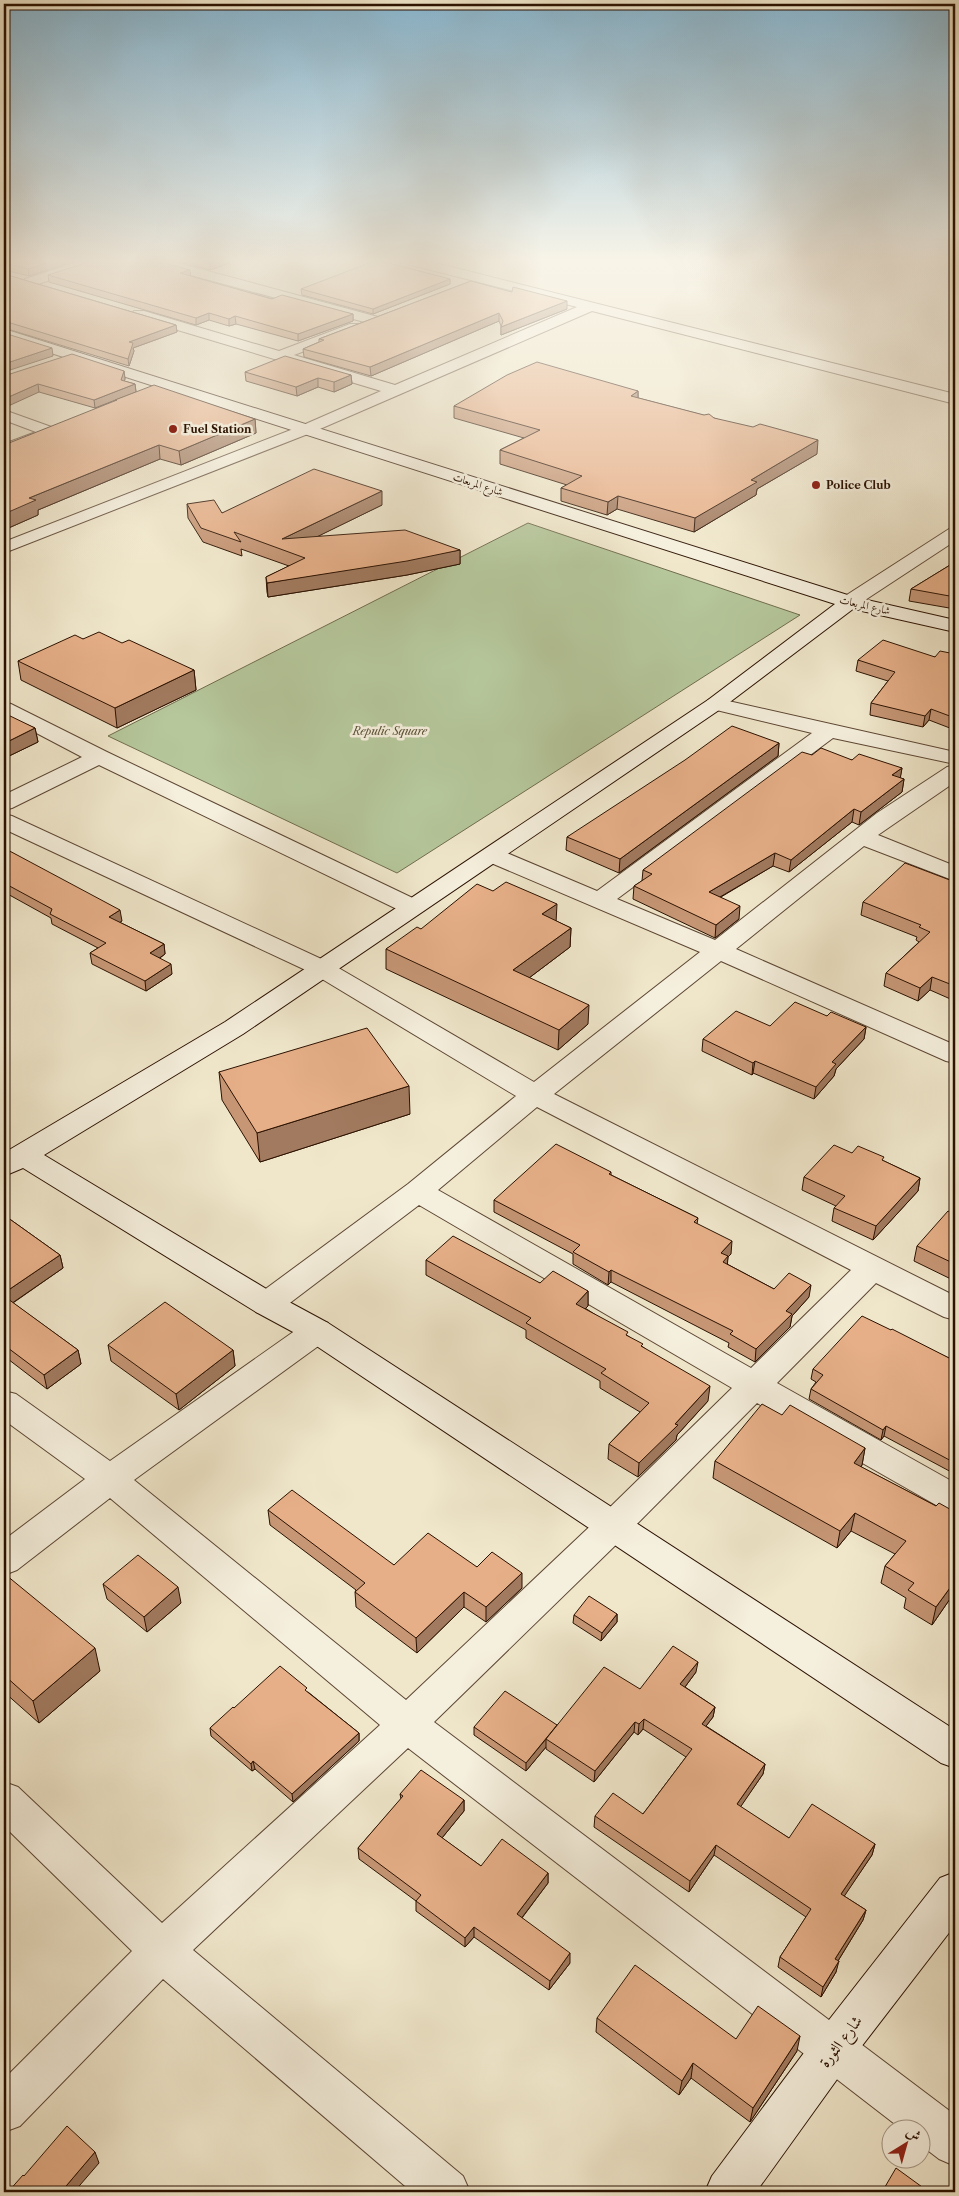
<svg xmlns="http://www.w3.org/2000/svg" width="959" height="2196" viewBox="0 0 959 2196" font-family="'Libre Caslon Text',Amiri,serif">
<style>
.green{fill:#b5c79b;stroke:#706c4e}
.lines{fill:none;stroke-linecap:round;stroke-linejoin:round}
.street-casing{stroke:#5c4633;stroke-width:2}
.secondary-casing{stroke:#2b1100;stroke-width:2}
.street{fill:#f5efdd;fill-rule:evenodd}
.secondary{fill:#f5efdd;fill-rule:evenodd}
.wall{fill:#c69675;stroke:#2b1100}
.shaded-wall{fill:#a17a5f;stroke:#2b1100}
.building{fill:#e6af88;stroke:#2b1100}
.poi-dot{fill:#8f2418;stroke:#f5efdd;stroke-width:2}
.labels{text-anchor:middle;stroke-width:5;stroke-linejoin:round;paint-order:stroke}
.far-poi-label{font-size:11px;font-weight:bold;fill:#2b1100;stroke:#f5efdd;text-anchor:start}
.far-street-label{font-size:11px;fill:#2b1100;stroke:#f5efdd}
.far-park-label{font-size:11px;font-style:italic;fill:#5b5136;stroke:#f5efdd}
.near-street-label{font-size:16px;fill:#2b1100;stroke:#f5efdd}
</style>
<rect width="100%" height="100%" fill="#f0e7cb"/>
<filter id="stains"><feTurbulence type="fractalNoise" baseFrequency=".004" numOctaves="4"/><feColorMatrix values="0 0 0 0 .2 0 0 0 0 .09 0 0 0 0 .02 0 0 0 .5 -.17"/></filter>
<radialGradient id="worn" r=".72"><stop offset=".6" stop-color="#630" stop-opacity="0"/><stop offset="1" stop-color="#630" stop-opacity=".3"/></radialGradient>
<path class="green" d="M528,523L800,615L397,873L108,736Z"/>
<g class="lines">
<g class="street-casing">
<path id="street" d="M87,259H107L106,262L35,285H25L23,282L25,279Z
M142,259H163L378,317L380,320L373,324L368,323L143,262Z
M398,259H420L955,394V404L592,311L313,432L4,553V542L301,426L381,391L134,317L132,314L134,311H144L279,351L350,324H360L362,327L360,330L294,355L395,385L577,307L399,262Z
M4,410L57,429L59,432L57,435L4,455V444L36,432L4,420Z
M955,528V541L856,606L849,608L842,606L839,602L842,598L949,529Z
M715,698L955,752V764L833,738L617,899L715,940L877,813L947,767L955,765V782L878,835L955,866V881L864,846L736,949L955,1045V1063L946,1061L721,961L554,1094L955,1296V1320L944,1317L876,1283L777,1383L955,1483V1513L943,1509L757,1403L626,1535L434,1722L955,2115V2166L939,2159L922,2146V2128H900L408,1748L193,1950L463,2176L470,2192H412L163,1979L20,2126L4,2132V2079L132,1951L4,1826V1782L18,1787L162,1923L380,1725L110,1498L17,1570L4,1575V1540L85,1479L4,1420V1391L16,1394L110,1461L306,1323L317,1319L328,1323L333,1331L328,1339L134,1480L406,1700L602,1515L732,1388L419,1205L278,1312L267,1315L256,1312L251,1304L256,1296L408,1184L516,1096L312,973L4,829V814L12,816L330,963L534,1082L700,952L484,860L480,855L484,850L492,848L500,850L597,891L812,733L708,708L705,704L708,700ZM537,1107L851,1270L751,1368L438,1190Z
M4,702L11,704L107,752L421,902L424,907L421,912L412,914L403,912L99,765L12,808L4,810V795L82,757L4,716Z"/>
</g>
<g class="secondary-casing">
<path id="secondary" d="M4,329L854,597L955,620V632L853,609L722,708L243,1034L44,1155L278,1296L328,1323L955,1730V1768L941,1763L306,1339L256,1312L23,1168L4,1176V1153L225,1022L708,700L835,604L4,338Z
M955,1872V1925L848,2064L756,2192H705L712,2176L818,2034L940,1878Z"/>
</g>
<use href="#street" class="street"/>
<use href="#secondary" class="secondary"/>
</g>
<path class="wall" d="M4,259H81L29,276L4,270Z
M171,259H241L210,270Z
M4,274L176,325L177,332L133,348L134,351L129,366L4,328Z
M48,275L190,276L272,299L353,314V321L298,341L236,324L229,326L209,320L196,325L49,282Z
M450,279V284L373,314L302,295L301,289Z
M471,281L567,309L501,335V326L499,321L371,376L304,357L303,349L319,342V339Z
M124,371L125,379L124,381L135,384L136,392L255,419L256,433L181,465L160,459L38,510V515L4,530L115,401V400L95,408L39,392L4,376Z
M245,372L351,375L352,384L334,392L318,387L297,396L246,381Z
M638,391V398L714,418L817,454L757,489L756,495L694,532L617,509L607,515L561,501V488L567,485L500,464V450L524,438L454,418V406Z
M187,504L222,513L382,505L318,536L460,550V564L407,575L268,597L267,592L266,577L289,566L241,549L242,556L203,542L188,518Z
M955,562V609L909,601L911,589Z
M83,639L194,670L196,690L117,728L21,680L18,661Z
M955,654V730L929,720L923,727L870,715L871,703L888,681L856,671L858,660L935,657Z
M4,715L35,728L38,742L7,757L4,755Z
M779,743L778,756L619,873L566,850L567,837Z
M812,755L852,760L902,768L900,778L904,779L902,792L859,825L852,822L789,872L773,866L721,897L739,919L715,938L633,899L634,886L642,881L643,870Z
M4,848L122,921L119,922L164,944L165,954L160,958L172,974L146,991L92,964L90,953L98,948L52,924L51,918L4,892Z
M955,882V1001L930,990L918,1001L884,986L886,973L919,942L916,940L917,937L861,915L863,902Z
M556,921L571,928L570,947L529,978L588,1024L558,1050L386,969V949L421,929Z
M827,1016L866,1027L864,1039L836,1069L834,1076L814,1099L753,1073L752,1075L702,1051L703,1039Z
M219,1072L410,1114L260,1162L222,1100Z
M852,1153L884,1161L920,1178L918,1191L873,1240L832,1221L834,1208L836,1206L802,1190L804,1177Z
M611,1172V1175L698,1218L697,1224L731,1254L728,1257L727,1264L774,1289L809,1297L792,1316L790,1327L755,1362L728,1347L729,1343L611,1282L608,1285L573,1264V1254L494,1212V1200Z
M955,1214V1281L914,1261L917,1246Z
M4,1215L60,1255L63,1268L13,1303L78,1350L81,1364L47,1389L4,1356Z
M426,1260L540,1283L588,1291V1306L585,1308L628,1336L643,1347L708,1401L677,1435L676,1440L638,1477L608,1459L609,1444L640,1412L600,1388V1381L526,1338V1330L426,1275Z
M891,1330L955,1361V1474L884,1436L881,1440L809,1399L811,1389L816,1382L811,1379L813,1369Z
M108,1345L233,1350L235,1366L179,1410L111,1361Z
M782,1415L865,1448L862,1465L861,1467L936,1506L955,1512V1598L952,1596L932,1625L904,1608L906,1598L881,1583L885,1566L895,1554L851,1531L837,1548L713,1478L715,1461Z
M268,1510L394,1565L477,1567L522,1588L486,1622L464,1607L417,1653L356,1607L355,1592L356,1590L270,1525Z
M4,1577L100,1671L39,1723L4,1692Z
M103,1584L181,1603L147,1632L107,1599Z
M617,1614V1622L601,1641L573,1623L574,1615Z
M696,1672L685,1687L715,1707L713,1717L706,1726L765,1764L763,1774L740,1807L789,1838L875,1844L872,1855L844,1896L866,1910L863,1920L838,1961L836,1972L821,1997L778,1967L780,1957L806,1917L714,1855L689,1892L594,1827L595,1816L643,1814L686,1757L643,1729L638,1735L634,1732L594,1782L546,1749V1747L526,1771L474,1735V1727L557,1725L640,1689Z
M308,1692L359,1733V1741L293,1802L255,1769L252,1771L211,1736L210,1728L234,1708Z
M400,1794L464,1800V1811L442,1838L481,1866L548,1873V1883L522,1918L570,1963L549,1990L474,1937L465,1947L416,1911V1901L359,1859L358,1848L401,1799Z
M597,2018L736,2039L797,2051L750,2122L691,2078L679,2095L596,2032Z"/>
<path class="shaded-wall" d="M58,259H81L29,276L28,269Z
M221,259H241L210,270V263Z
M190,270L191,277L180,273Z
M450,279V284L373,314V309Z
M567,301V309L501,335V327Z
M209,313V320L196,325V318Z
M499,313V321L371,376L370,367Z
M353,314V321L298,341V334Z
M235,316L236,324L229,326V319Z
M176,325L177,332L133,348L134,351L129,366L128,359L129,342Z
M52,348L53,356L4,372V364Z
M124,371L125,379L122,388L121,380Z
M351,375L352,384L334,392V382Z
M318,378V387L297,396L296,387Z
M38,384L39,392L4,408V399Z
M135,384L136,392L95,408L94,400Z
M638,391V404L631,396Z
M255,419L256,433L181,465L179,451Z
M818,440L817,454L757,489L756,495L694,532L695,518L751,480Z
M159,445L160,459L38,510V515L4,530V514L29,498Z
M382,491V505L288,551L282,539Z
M618,496L617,509L607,515L608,502Z
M460,550V564L407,575L268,597L267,583Z
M194,670L196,690L117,728L115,708Z
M931,709L929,720L923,727L925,716Z
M35,728L38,742L7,757L5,743Z
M779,743L778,756L619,873L620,859Z
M902,768L900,780L892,775Z
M904,779L902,792L859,825L861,812Z
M854,809L852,822L789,872L791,860Z
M775,853L773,866L708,904L709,892Z
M557,904L556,923L542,914Z
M740,906L739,919L715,938L716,925Z
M120,910L122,921L111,928L109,917Z
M571,928L570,947L513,990V970Z
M164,944L165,954L151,964L150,953Z
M171,964L172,974L146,991L145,981Z
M932,977L930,990L918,1001L920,988Z
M589,1005L588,1024L558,1050L559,1030Z
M866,1027L864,1039L836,1069L834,1076L814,1099L816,1087L832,1062Z
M755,1061L753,1073L752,1075L753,1063Z
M409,1086L410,1114L260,1162L257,1133Z
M920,1178L918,1191L873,1240L876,1226Z
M732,1241L731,1254L728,1257L727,1269L722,1274L721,1253Z
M60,1255L63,1268L5,1308L4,1302V1293Z
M611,1270V1282L608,1285L609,1272Z
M811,1285L809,1297L792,1316L790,1327L755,1362L756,1349L786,1311Z
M588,1291V1306L576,1318V1304Z
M78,1350L81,1364L47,1389L44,1375Z
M233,1350L235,1366L179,1410L176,1394Z
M710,1386L708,1401L677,1435L676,1440L638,1477L639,1463Z
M886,1426L884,1436L881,1440L883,1430Z
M865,1448L862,1465L850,1480L854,1463Z
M855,1513L851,1531L837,1548L840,1531Z
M522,1573V1588L486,1622V1607Z
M955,1581V1586L952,1596L932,1625L936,1607Z
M178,1587L181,1603L147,1632L144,1617Z
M464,1592V1607L417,1653L416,1638Z
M617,1614V1622L601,1641L602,1633Z
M95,1648L100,1671L39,1723L33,1701Z
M698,1662L696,1672L679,1695L680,1684Z
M715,1707L713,1717L700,1734L702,1724Z
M644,1719L643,1729L638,1735L639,1724Z
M635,1722L634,1732L594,1782L595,1771Z
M359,1733V1741L293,1802L292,1794Z
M546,1739V1747L526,1771V1763Z
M253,1761L255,1769L252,1771L251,1764Z
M765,1764L763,1774L735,1815L737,1804Z
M464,1800V1811L437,1844V1834Z
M875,1844L872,1855L839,1904L841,1894Z
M716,1845L714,1855L689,1892L690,1881Z
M548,1873V1883L517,1924V1914Z
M866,1910L863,1920L833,1969L835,1959Z
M474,1927V1937L465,1947V1938Z
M570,1953V1963L549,1990L550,1981Z
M839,1961L836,1972L821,1997L823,1987Z
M800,2036L797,2051L750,2122L753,2108Z
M693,2063L691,2078L679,2095L682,2081Z
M95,2152L99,2163L74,2192H61Z"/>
<path class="building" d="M4,259H58L28,269L4,263Z
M98,259H150L190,270L180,273L272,299L282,295L353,314L298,334L235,316L229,319L209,313L196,318L48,275Z
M196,259H221L210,263Z
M377,260L450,279L373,309L301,289Z
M4,274L176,325L129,342L133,343L128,359L4,321Z
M471,281L512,292L513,287L567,301L501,327L503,321L499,313L370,367L303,349L324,340L319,339Z
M4,333L52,348L4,364Z
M72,354L124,371L121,380L135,384L94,400L38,384L4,399V376Z
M285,356L351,375L334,382L318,378L296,387L245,372Z
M537,362L638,391L631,396L704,415L709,414L714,418L753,427L760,424L818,440L751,480L757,482L695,518L618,496L608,502L561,488L582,476L500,450L540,430L454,406L507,375Z
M154,385L255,419L179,451L159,445L29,498L36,500L4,514V445L117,400H115Z
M314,469L382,491L282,539L405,530L460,550L407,561L267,583L266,577L305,558L234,532L241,542L201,528L187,504L214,500L222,513Z
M955,562V597L911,589Z
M99,632L122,643L129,640L194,670L115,708L18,661L75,635L83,639Z
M883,640L935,657L940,651L955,654V718L931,709L925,716L871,703L895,672L858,660Z
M6,714L35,728L5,743L4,742V715Z
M732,726L779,743L620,859L567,837L685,760Z
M821,748L852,760L859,754L902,768L892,775L904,779L861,812L854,809L791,860L775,853L709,892L740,906L716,925L634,886L652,874L643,870L802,752L812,755Z
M4,848L120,910L109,917L164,944L150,953L171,964L145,981L90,953L106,943L50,914L52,909L4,883Z
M905,863L955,882V986L932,977L920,988L886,973L930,932L919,927L921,925L863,902Z
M506,882L557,904L542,914L571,928L513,970L589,1005L559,1030L386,949L417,927L421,929L477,884L493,891Z
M795,1002L827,1016L831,1012L866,1027L832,1062L836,1064L816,1087L755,1061L753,1063L703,1039L736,1011L770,1026Z
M367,1028L409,1086L257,1133L219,1072Z
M556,1144L611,1172L609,1174L698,1218L694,1222L732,1241L721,1253L728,1256L723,1262L774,1289L789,1273L811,1285L786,1311L792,1314L756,1349L730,1334L733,1331L611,1270L609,1272L573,1252L580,1245L494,1200Z
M834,1145L852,1153L858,1146L884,1157L882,1160L920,1178L876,1226L834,1208L845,1196L804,1177Z
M948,1211L955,1214V1264L917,1246Z
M4,1215L60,1255L4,1293Z
M453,1236L540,1283L553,1271L588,1291L576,1304L628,1332L626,1335L643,1344L641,1346L710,1386L675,1424L678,1425L639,1463L609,1444L649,1403L601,1373L606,1369L526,1323L531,1318L426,1260Z
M4,1296L78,1350L44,1375L4,1345Z
M165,1302L233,1350L176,1394L108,1345Z
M862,1316L891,1330L892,1329L955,1361V1463L886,1426L883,1430L811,1389L823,1375L813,1369Z
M762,1404L782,1415L790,1405L865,1448L854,1463L936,1506L939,1503L955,1512V1581L936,1607L908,1590L914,1583L885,1566L906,1541L855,1513L840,1531L715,1461Z
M292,1490L394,1565L428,1533L477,1567L492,1552L522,1573L486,1607L464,1592L416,1638L355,1592L365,1583L268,1510Z
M138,1555L178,1587L144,1617L103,1584Z
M6,1575L95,1648L33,1701L4,1675V1577Z
M589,1596L617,1614L602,1633L574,1615Z
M673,1646L698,1662L680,1684L715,1707L702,1724L765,1764L737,1804L789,1838L812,1804L875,1844L841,1894L866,1910L835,1959L839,1961L823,1987L780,1957L811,1909L716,1845L690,1881L595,1816L613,1793L643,1814L692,1749L644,1719L639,1724L635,1722L595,1771L546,1739L604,1667L640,1689Z
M280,1666L307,1688L305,1690L359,1733L292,1794L253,1761L251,1764L210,1728L233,1707L234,1708Z
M505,1691L557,1725L526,1763L474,1727Z
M421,1770L464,1800L437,1834L481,1866L502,1839L548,1873L517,1914L570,1953L550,1981L474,1927L465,1938L416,1901L421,1895L358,1848L403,1796L400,1794Z
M635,1965L736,2039L758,2006L800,2036L753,2108L693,2063L682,2081L597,2018Z
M67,2126L95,2152L61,2192H8L23,2175L24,2176Z
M896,2168L929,2192H882Z"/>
<linearGradient id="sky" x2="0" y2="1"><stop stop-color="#89b9d4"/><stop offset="0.46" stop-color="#f8f4e8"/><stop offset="1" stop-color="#f8f4e8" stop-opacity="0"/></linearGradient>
<rect width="959" height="567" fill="url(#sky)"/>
<g class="poi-dot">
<circle cx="173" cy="429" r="5"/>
<circle cx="816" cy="485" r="5"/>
</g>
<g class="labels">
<g class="far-poi-label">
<text x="183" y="433">Fuel Station</text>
<text x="826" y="489">Police Club</text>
</g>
<g class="far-street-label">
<text transform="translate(478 484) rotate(18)" y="4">شارع المربعات</text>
<text transform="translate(865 605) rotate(13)" y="4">شارع المربعات</text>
</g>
<g class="far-park-label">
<text x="390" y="735">Repulic Square</text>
</g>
<g class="near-street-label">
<text transform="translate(840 2041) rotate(-53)" y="6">شارع الثورة</text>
</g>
</g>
<rect width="959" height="2196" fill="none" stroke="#f0e7cb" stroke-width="20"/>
<rect x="5" y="5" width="949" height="2186" fill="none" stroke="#2b1100" stroke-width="2.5"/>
<rect x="10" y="10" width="939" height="2176" fill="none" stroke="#2b1100"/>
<g transform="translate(906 2144) rotate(37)"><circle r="24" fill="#f5efdd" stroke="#a49685"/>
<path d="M0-4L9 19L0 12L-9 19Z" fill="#8f2418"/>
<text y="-8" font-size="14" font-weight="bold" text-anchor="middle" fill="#2b1100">ش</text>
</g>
<rect width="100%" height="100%" filter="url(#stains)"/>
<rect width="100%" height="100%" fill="url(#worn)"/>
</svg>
